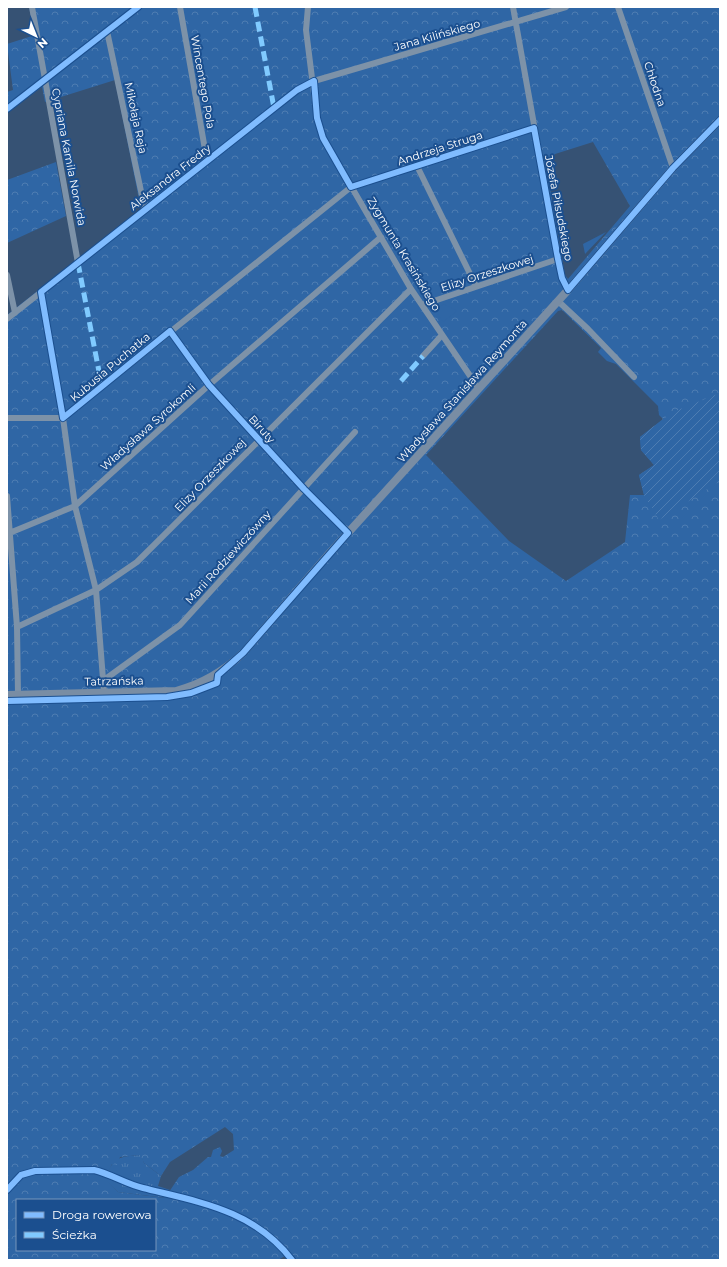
<svg xmlns="http://www.w3.org/2000/svg" width="727" height="1267" viewBox="0 0 727 1267" font-family="Montserrat,sans-serif">
<style>
.grass{fill:url(#grass-tufts)}
.forest{fill:url(#forest-crowns);fill-rule:evenodd}
.park{fill:#2f66a5}
.garden{fill:url(#garden-furrows)}
.lines{fill:none;stroke-linecap:round;stroke-linejoin:round}
.street{stroke:#7d92a8;stroke-width:6}
.secondary{stroke:#798da4;stroke-width:8}
.quiet{stroke:#80caff;stroke-width:5;stroke-dasharray:10 5;stroke-linecap:butt}
.cycleway-casing{stroke:#1b4f8f;stroke-width:8}
.cycleway{stroke:#80bcff;stroke-width:6}
.labels{text-anchor:middle;stroke-width:4;stroke-linejoin:round;paint-order:stroke}
.street-label{font-size:11px;fill:#fff;stroke:#1b4f8f}
</style>
<defs>
<pattern id="grass-tufts" width="24" height="20" patternUnits="userSpaceOnUse"><rect width="24" height="20" fill="#2f66a5"/><path d="M3 7l-1-3M5 7V3M7 7l1-3M15 17l-1-3M17 17v-4M19 17l1-3" fill="none" stroke="#4e7db2"/></pattern>
<pattern id="forest-crowns" width="20" height="18" patternUnits="userSpaceOnUse"><rect width="20" height="18" fill="#2f66a5"/><path d="M2 6a3 3 0 1 1 6 0M12 15a3 3 0 1 1 6 0" fill="none" stroke="#4e7db2"/></pattern>
<pattern id="garden-furrows" width="10" height="10" patternUnits="userSpaceOnUse"><rect width="10" height="10" fill="#2f66a5"/><path d="M-1 1l2-2M0 10L10 0M9 11l2-2" fill="none" stroke="#4e7db2"/></pattern>
</defs>
<rect width="100%" height="100%" fill="#365274"/>
<path class="grass" d="M141,1155L144,1163L161,1176L158,1186L170,1190L166,1198L118,1192L104,1179C115,1157 116,1157 141,1155Z"/>
<path class="forest" d="M29,7H720V1260H288L285,1256L278,1260H7V315L141,209L115,80L45,102L42,87L7,113V92L13,90L7,44L35,35ZM593,142L630,206L568,279L565,275L546,164L555,154ZM562,310L601,348L598,352L607,361L616,364L658,406L659,415L663,419L640,437L641,450L654,465L639,475L644,495H630L625,542L566,581L509,541L426,455L558,311ZM225,1127L233,1134L234,1150L223,1157L220,1156L222,1151L220,1147L213,1150L211,1157H208L193,1170L179,1177L165,1198L118,1192L105,1179L112,1164L117,1165L120,1157L140,1155L144,1163L161,1176L170,1162ZM17,1200H155V1250H17Z
M56,162L66,216L7,243V180Z"/>
<path class="park" d="M606,232L585,254L583,244Z
M444,304L457,311L443,322L435,310Z"/>
<path class="garden" d="M720,393V481L659,520L644,495L639,475L654,465L641,450L640,437L673,412Z"/>
<g class="lines">
<path class="street" d="M32,7L78,263
M180,7L207,161
M308,7L306,30L317,118L323,138L411,289L479,389
M513,7L558,259L562,278L568,290
M618,7L673,168
M107,31L145,210
M7,109L138,7
M417,166L476,286
M7,275L15,313
M41,292L63,418L75,506L96,590L104,692
M558,301L588,329L634,377
M422,305L558,259
M7,319L297,90L314,81L566,7
M170,331L209,385L304,489L348,533
M423,356L442,335
M7,418H63L351,187L534,128
M7,496L17,627L18,695
M7,534L75,506L209,385L381,237
M17,627L96,590L137,562L411,289
M104,680L180,625L355,432"/>
<path class="secondary" d="M7,695L176,691C203,684 223,672 243,653L327,556L568,290L673,168L720,120"/>
<path class="quiet" d="M255,7L274,108
M78,263L102,387
M401,381L423,356"/>
<g class="cycleway-casing">
<path id="cycleway" d="M7,109L138,7
M7,701L167,697L191,693L217,683L218,675L243,653L348,533L304,489L209,385L170,331L63,418L41,292L297,90L314,81L317,118L323,138L351,187L534,128L558,259L562,278L568,290L673,168L720,120
M7,1190L21,1175L35,1171L94,1170C111,1174 126,1184 143,1188C199,1202 254,1210 292,1260"/>
</g>
<use href="#cycleway" class="cycleway"/>
</g>
<g class="labels">
<g class="street-label">
<text transform="translate(437 35) rotate(-16)" y="4">Jana Kilińskiego</text>
<text transform="translate(203 82) rotate(80)" y="4">Wincentego Pola</text>
<text transform="translate(655 84) rotate(71)" y="4">Chłodna</text>
<text transform="translate(136 118) rotate(78)" y="4">Mikołaja Reja</text>
<text transform="translate(440 148) rotate(-18)" y="4">Andrzeja Struga</text>
<text transform="translate(69 157) rotate(79)" y="4">Cypriana Kamila Norwida</text>
<text transform="translate(170 177) rotate(-38)" y="4">Aleksandra Fredry</text>
<text transform="translate(559 208) rotate(79)" y="4">Józefa Piłsudskiego</text>
<text transform="translate(404 254) rotate(59)" y="4">Zygmunta Krasińskiego</text>
<text transform="translate(487 273) rotate(-18)" y="4">Elizy Orzeszkowej</text>
<text transform="translate(110 367) rotate(-40)" y="4">Kubusia Puchatka</text>
<text transform="translate(462 391) rotate(-48)" y="4">Władysława Stanisława Reymonta</text>
<text transform="translate(148 427) rotate(-42)" y="4">Władysława Syrokomli</text>
<text transform="translate(262 429) rotate(48)" y="4">Biruty</text>
<text transform="translate(210 475) rotate(-46)" y="4">Elizy Orzeszkowej</text>
<text transform="translate(228 557) rotate(-48)" y="4">Marii Rodziewiczówny</text>
<text transform="translate(114 681) rotate(-1)" y="4">Tatrzańska</text>
</g>
</g>
<rect width="727" height="1267" fill="none" stroke="#ffffff" stroke-width="16"/>
<rect x="16" y="1199" width="140" height="52" fill="#1b4f8f" stroke="#7695bc"/>
<rect x="24" y="1212" width="20" height="6" fill="#80bcff" stroke="#7695bc"/>
<text x="52" y="1219" font-size="12" fill="#ffffff">Droga rowerowa</text>
<rect x="24" y="1232" width="20" height="6" fill="#80caff" stroke="#7695bc"/>
<text x="52" y="1239" font-size="12" fill="#ffffff">Ścieżka</text>
<g transform="translate(36 36) rotate(137)" stroke="#1b4f8f" stroke-width="3" paint-order="stroke">
<path d="M0-3L7 15L0 10L-7 15Z" fill="#ffffff"/>
<text y="-6" font-size="11" font-weight="bold" text-anchor="middle" fill="#ffffff">N</text>
</g>
</svg>
